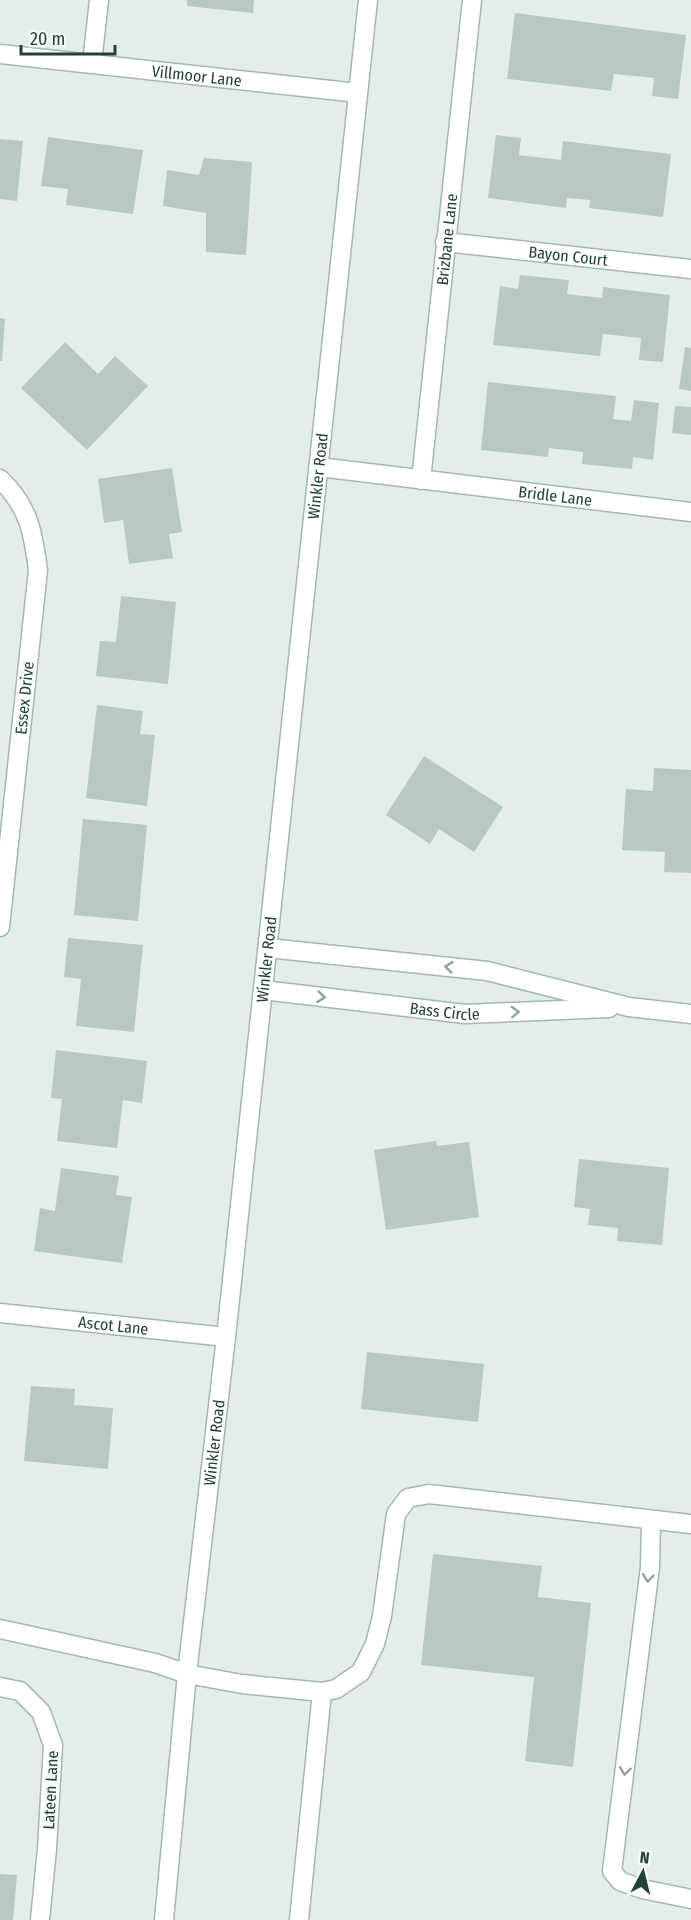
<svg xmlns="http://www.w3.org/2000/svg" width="691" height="1920" viewBox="0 0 691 1920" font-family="'Fira Sans Condensed',sans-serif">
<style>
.building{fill:#b8c9c2}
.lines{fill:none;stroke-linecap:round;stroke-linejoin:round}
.minor-casing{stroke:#a5b7b1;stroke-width:21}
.minor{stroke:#fff;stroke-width:18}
.oneway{stroke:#90a09c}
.labels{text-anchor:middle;stroke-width:4.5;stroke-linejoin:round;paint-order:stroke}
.street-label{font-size:16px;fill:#214139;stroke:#f4faf7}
</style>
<rect width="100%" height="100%" fill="#e3eee9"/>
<path class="building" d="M187,0H254L253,13L187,6Z
M515,13L686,35L678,99L652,96L654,78L614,74L611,91L507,79Z
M496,135L521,138L519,155L561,160L563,141L671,154L663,217L589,208L590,200L567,198L566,208L488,198Z
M48,137L143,150L133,214L66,205L68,189L41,186Z
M0,139L23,141L17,201L0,199Z
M204,158L252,162L246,255L206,252V213L163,206L167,170L199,175Z
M520,275L569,280L567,294L602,298L603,287L670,295L663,362L639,360L641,338L603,334L600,356L493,345L500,286L518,289Z
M0,318L5,319L2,361H0Z
M65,342L98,374L115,356L148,386L87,450L21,388Z
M685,347L691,348V391L679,389Z
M488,382L616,396L613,419L631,421L634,400L659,403L653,460L633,457L632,469L582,464L583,452L549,448L548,457L481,450Z
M675,406L691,407V435L672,433Z
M172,468L182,532L169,534L173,558L129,564L123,520L104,523L98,479Z
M121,596L176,602L168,684L96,676L100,641L116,642Z
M97,705L143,711L140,734L155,735L147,806L86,798Z
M424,756L503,807L474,852L439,829L430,844L386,815Z
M654,768L691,770V873L664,872L665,852L622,850L626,789L653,791Z
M83,819L147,825L138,921L74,915Z
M68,938L143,945L134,1032L76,1026L81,979L64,977Z
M56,1050L147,1061L142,1103L123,1100L117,1148L57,1141L62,1099L51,1098Z
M436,1141L437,1146L469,1142L479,1217L386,1230L374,1150Z
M579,1159L669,1168L662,1245L617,1241L618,1228L588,1225L590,1209L574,1207Z
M61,1168L119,1176L116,1195L132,1197L122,1263L34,1251L40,1208L55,1211Z
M367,1352L484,1364L478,1422L361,1409Z
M31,1386L75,1389L74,1405L113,1408L108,1469L24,1461Z
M433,1554L542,1566L538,1597L591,1603L573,1767L525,1761L534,1677L421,1665Z
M0,1874L17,1875L13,1920H0Z"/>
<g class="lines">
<g class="minor-casing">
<g id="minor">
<path id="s1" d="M0,54L358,93"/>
<path d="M92,63L99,0"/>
<path id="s2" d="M445,242L691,269"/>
<path id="s3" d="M319,467L691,512"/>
<path d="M0,479C29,507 33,532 38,570L0,927"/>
<path id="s4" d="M421,480L472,0"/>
<path d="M268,948L487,971L629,1007L691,1014"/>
<path id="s5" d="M263,990L465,1014L609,1008"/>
<path id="s6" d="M0,1313L226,1337"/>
<path d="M651,1520L650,1567L612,1871L620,1881L642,1889L691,1899"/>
<path d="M0,1629L155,1663L187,1674L242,1684L322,1692L336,1689L361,1672L375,1644L382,1616L396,1514L408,1498L429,1494L691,1524"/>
<path d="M0,1687L20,1691L41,1712L53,1745L47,1849L40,1920"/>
<path id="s7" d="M164,1920L187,1674L226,1337L368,0"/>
<path d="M299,1920L322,1692"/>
</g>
</g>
<use href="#minor" class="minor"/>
</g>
<defs><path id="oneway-chevron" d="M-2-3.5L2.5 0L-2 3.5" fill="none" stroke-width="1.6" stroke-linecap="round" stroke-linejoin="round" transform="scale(1.5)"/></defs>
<g class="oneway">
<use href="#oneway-chevron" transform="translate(449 967) rotate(-174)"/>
<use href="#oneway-chevron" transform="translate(321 997) rotate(7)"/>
<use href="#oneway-chevron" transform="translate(515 1012) rotate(-2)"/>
<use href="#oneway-chevron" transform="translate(648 1578) rotate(97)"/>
<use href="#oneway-chevron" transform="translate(625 1771) rotate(97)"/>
</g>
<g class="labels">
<g class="street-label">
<text dy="6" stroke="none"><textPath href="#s1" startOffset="198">Villmoor Lane</textPath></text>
<text dy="6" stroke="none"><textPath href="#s4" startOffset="242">Brizbane Lane</textPath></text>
<text dy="6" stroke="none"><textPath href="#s2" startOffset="124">Bayon Court</textPath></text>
<text dy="6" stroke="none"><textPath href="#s7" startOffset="1452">Winkler Road</textPath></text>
<text dy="6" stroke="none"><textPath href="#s3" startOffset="238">Bridle Lane</textPath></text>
<text transform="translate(24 698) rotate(-84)" y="6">Essex Drive</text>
<text dy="6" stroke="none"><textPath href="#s7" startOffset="966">Winkler Road</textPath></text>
<text dy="6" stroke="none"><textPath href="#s5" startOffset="183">Bass Circle</textPath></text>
<text dy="6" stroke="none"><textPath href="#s6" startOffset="114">Ascot Lane</textPath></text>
<text dy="6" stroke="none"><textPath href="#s7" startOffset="480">Winkler Road</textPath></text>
<text transform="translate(50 1790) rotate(-87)" y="6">Lateen Lane</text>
</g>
</g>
<g transform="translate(643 1872) rotate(7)" stroke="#f4faf7" stroke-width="4.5" paint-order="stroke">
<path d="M0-4.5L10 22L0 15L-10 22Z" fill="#214139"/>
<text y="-9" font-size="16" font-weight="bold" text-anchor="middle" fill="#214139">N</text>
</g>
<path d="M21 45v9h94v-9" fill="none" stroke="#214139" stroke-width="3"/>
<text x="30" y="45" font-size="18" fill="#214139" stroke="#f4faf7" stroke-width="4.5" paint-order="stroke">20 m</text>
</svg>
